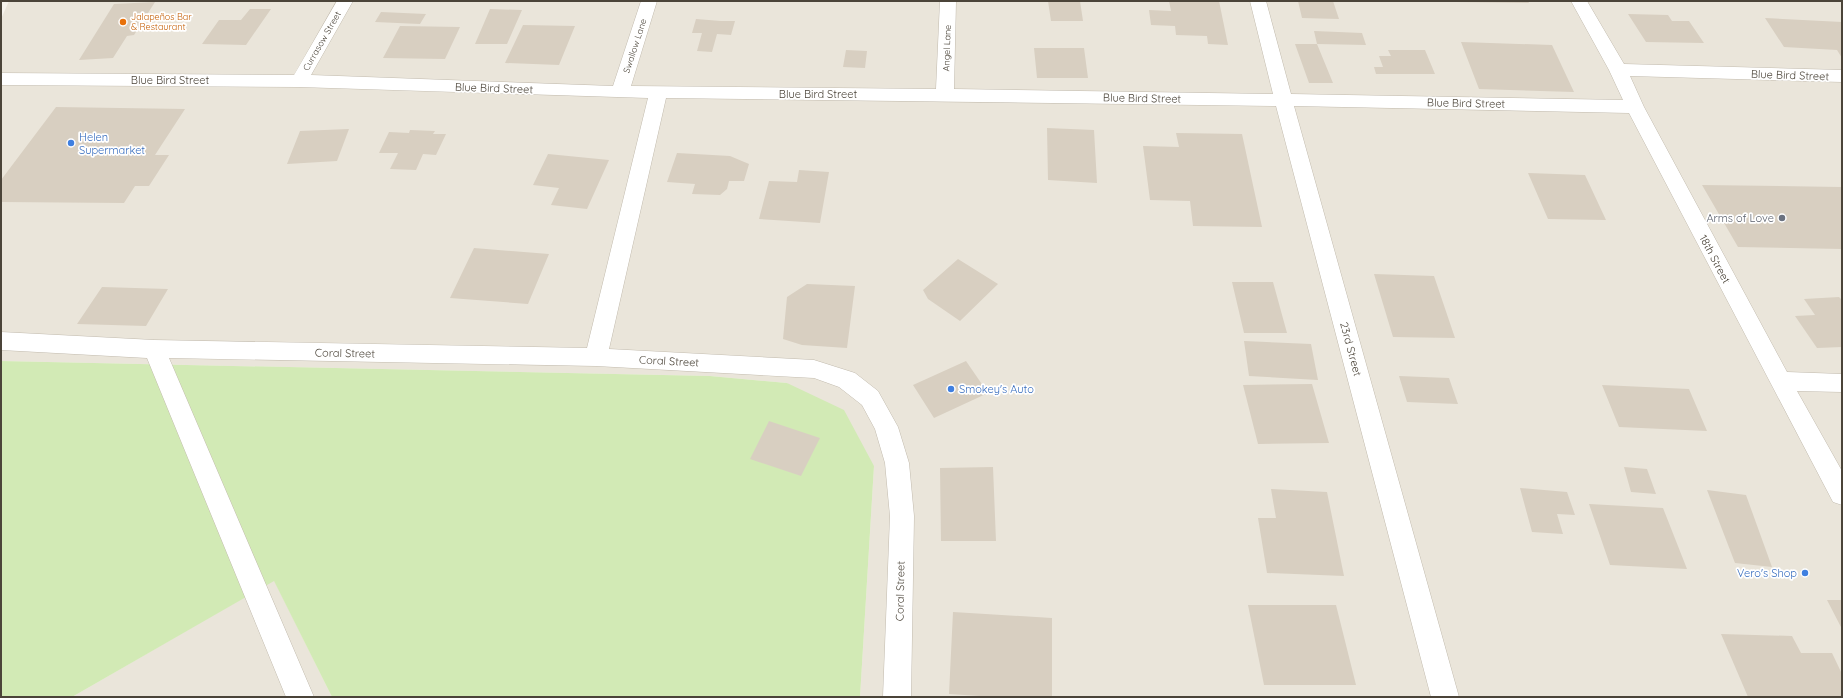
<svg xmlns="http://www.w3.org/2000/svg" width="1843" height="698" viewBox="0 0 1843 698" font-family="Quicksand,sans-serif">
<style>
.residential{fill:#eae5da}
.green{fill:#d2eab5}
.building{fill:#d8cfc1}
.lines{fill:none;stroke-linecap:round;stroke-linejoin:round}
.minor-casing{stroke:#c2bbae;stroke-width:1}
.minor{fill:#fff;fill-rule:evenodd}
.food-dot{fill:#e8710a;stroke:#fff;stroke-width:1.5}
.shop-dot{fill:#3f7fe0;stroke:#fff;stroke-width:1.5}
.worship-dot{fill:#6b7280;stroke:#fff;stroke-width:1.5}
.labels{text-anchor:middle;stroke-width:3.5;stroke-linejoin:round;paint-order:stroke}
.far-food-label{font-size:9px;fill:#c56008;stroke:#fff;text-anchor:start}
.far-street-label{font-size:9px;fill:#4b4439;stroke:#fff}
.street-label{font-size:11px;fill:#4b4439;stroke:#fff}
.shop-label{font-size:11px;fill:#366cbe;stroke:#fff;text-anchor:start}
.worship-label{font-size:11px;fill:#5b616d;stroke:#fff;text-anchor:end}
</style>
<rect width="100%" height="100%" fill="#f6f3ec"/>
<path class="residential" d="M9,1H1842V697H860L874,466L787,383L710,376L1,361V19Z
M274,580L332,697H72Z"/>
<path class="green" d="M1,361L710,376L787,383L844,410L874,466L860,697H332L274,581L72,697H1Z"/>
<path class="building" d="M1048,1H1080L1083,21H1051Z
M1169,1H1219L1228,45L1208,44L1207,36L1176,35L1175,26L1151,25L1149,10L1171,11Z
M1298,1H1333L1339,19L1302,18Z
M1456,1H1528L1529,3L1456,2Z
M155,2L134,35L127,36L113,58L79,60L114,4Z
M250,9H271L246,45L202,44L219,20H241Z
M490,9L522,10L507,44H475Z
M381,12L426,14L420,24L375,22Z
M1628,14L1668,15L1672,21H1689L1704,43L1646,42Z
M1765,18L1842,22V58L1837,50L1784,47Z
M696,19L721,21H735L731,35L717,34L712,52L697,51L702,33H692Z
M523,25L575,26L559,65L505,63Z
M400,26L460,27L445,59L383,58Z
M1314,31L1362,33L1366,45L1317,44L1333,83H1309L1295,44H1317Z
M1461,42L1552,45L1574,92L1479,89Z
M1034,48H1084L1088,78H1037Z
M846,50L867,51L865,68L843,67Z
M1388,50H1425L1435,74H1376L1374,67H1383L1379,56H1391Z
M56,107L185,109L155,155H169L149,186H135L124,203L1,202V180Z
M1047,128L1094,130L1097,183L1048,180Z
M349,129L337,161L287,164L300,131Z
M410,130L435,131L433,134H446L436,155L423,154L416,170L390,169L398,153H379L389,132L409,133Z
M1176,133L1242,134L1262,227L1193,226L1190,201L1150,200L1143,146L1179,147Z
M677,153L730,156L749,164L744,181H729L727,189L720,195L692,194L695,184L667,182Z
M548,154L609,160L587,209L551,205L559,188L533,185Z
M799,170L829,172L820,223L759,219L769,181L797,182Z
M1528,173L1585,175L1606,220L1548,219Z
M1702,185L1841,187L1842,249L1738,247Z
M474,248L549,254L528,304L450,298Z
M958,259L998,284L960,321L928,299L923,290Z
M1374,274L1434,276L1455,338L1393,337Z
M1232,282H1273L1287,333H1244Z
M807,284L855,286L847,348L802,345L783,339L787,297Z
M102,287L168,289L146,326L77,324Z
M1839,297L1842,300V347L1817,348L1795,316L1815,315L1804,299Z
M1244,341L1311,344L1318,380L1249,376Z
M966,361L988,393L934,418L913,385Z
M1399,376L1449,378L1458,404L1407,402Z
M1312,384L1329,443L1258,444L1243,385Z
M1602,385L1689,389L1707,431L1619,427Z
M769,421L820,438L801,476L750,459Z
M993,467L996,541H941L940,468Z
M1624,467L1647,469L1656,494L1631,492Z
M1520,488L1567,492L1575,515L1557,514L1563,534L1532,532Z
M1271,489L1327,492L1344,576L1267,573L1258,518H1276Z
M1707,490L1746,495L1772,567L1735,563Z
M1589,504L1663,508L1687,569L1610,565Z
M1827,600H1842V629Z
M1248,605H1336L1356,685H1264Z
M953,612L1052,618V697H995L949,694Z
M1721,634L1792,636L1801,653H1832L1842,674V697H1748Z"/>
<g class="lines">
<g class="minor-casing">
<path id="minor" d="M337,1H353L311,75L613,86L641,1H657L631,86L936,89L940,1H956L954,89L1273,94L1250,1H1266L1291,94L1623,100L1609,70L1571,1H1587L1624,64L1842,70V82L1630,76L1644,107L1787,372L1842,374V392L1797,391L1842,471V505L1833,502L1629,113L1294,106L1459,697H1431L1276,106L666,98L609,349L814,360L855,373L878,391L898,427L909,463L914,516L911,697H883L890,516L885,463L875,429L862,405L839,387L814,378L596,366L169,358L314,697H286L147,358L1,350V332L154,340L587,348L648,98L299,87L1,85V73L294,75Z"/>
</g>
<use href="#minor" class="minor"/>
</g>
<circle class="food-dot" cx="123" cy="22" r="4"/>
<g class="shop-dot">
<circle cx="71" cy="143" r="4"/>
<circle cx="951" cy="389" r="4"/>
<circle cx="1805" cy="573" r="4"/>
</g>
<circle class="worship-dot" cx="1782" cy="218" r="4"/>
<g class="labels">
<g class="far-food-label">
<text x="131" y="20">Jalapeños Bar<tspan x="131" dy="10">&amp; Restaurant</tspan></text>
</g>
<g class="far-street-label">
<text transform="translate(322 41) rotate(-60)" y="3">Currasow Street</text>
<text transform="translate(635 46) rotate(-72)" y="3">Swallow Lane</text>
<text transform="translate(947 48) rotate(-88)" y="3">Angel Lane</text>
</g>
<g class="street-label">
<text transform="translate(1790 75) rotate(2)" y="4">Blue Bird Street</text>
<text x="170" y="84">Blue Bird Street</text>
<text transform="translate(494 88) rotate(2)" y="4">Blue Bird Street</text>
<text x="818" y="98">Blue Bird Street</text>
<text transform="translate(1142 98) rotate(1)" y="4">Blue Bird Street</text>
<text transform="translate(1466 103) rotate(1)" y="4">Blue Bird Street</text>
<text transform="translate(1715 259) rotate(62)" y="4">18th Street</text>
<text transform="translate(1351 349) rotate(75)" y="4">23rd Street</text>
<text transform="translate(345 353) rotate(1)" y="4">Coral Street</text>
<text transform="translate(669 361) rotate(3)" y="4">Coral Street</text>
<text transform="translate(900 591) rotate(-89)" y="4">Coral Street</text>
</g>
<g class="shop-label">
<text x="79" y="141">Helen<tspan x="79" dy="13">Supermarket</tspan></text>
<text x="959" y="393">Smokey's Auto</text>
<text x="1797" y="577" text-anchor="end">Vero's Shop</text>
</g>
<g class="worship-label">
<text x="1774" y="222">Arms of Love</text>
</g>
</g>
<rect width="1843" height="698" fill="none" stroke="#4b4439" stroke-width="4"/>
</svg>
